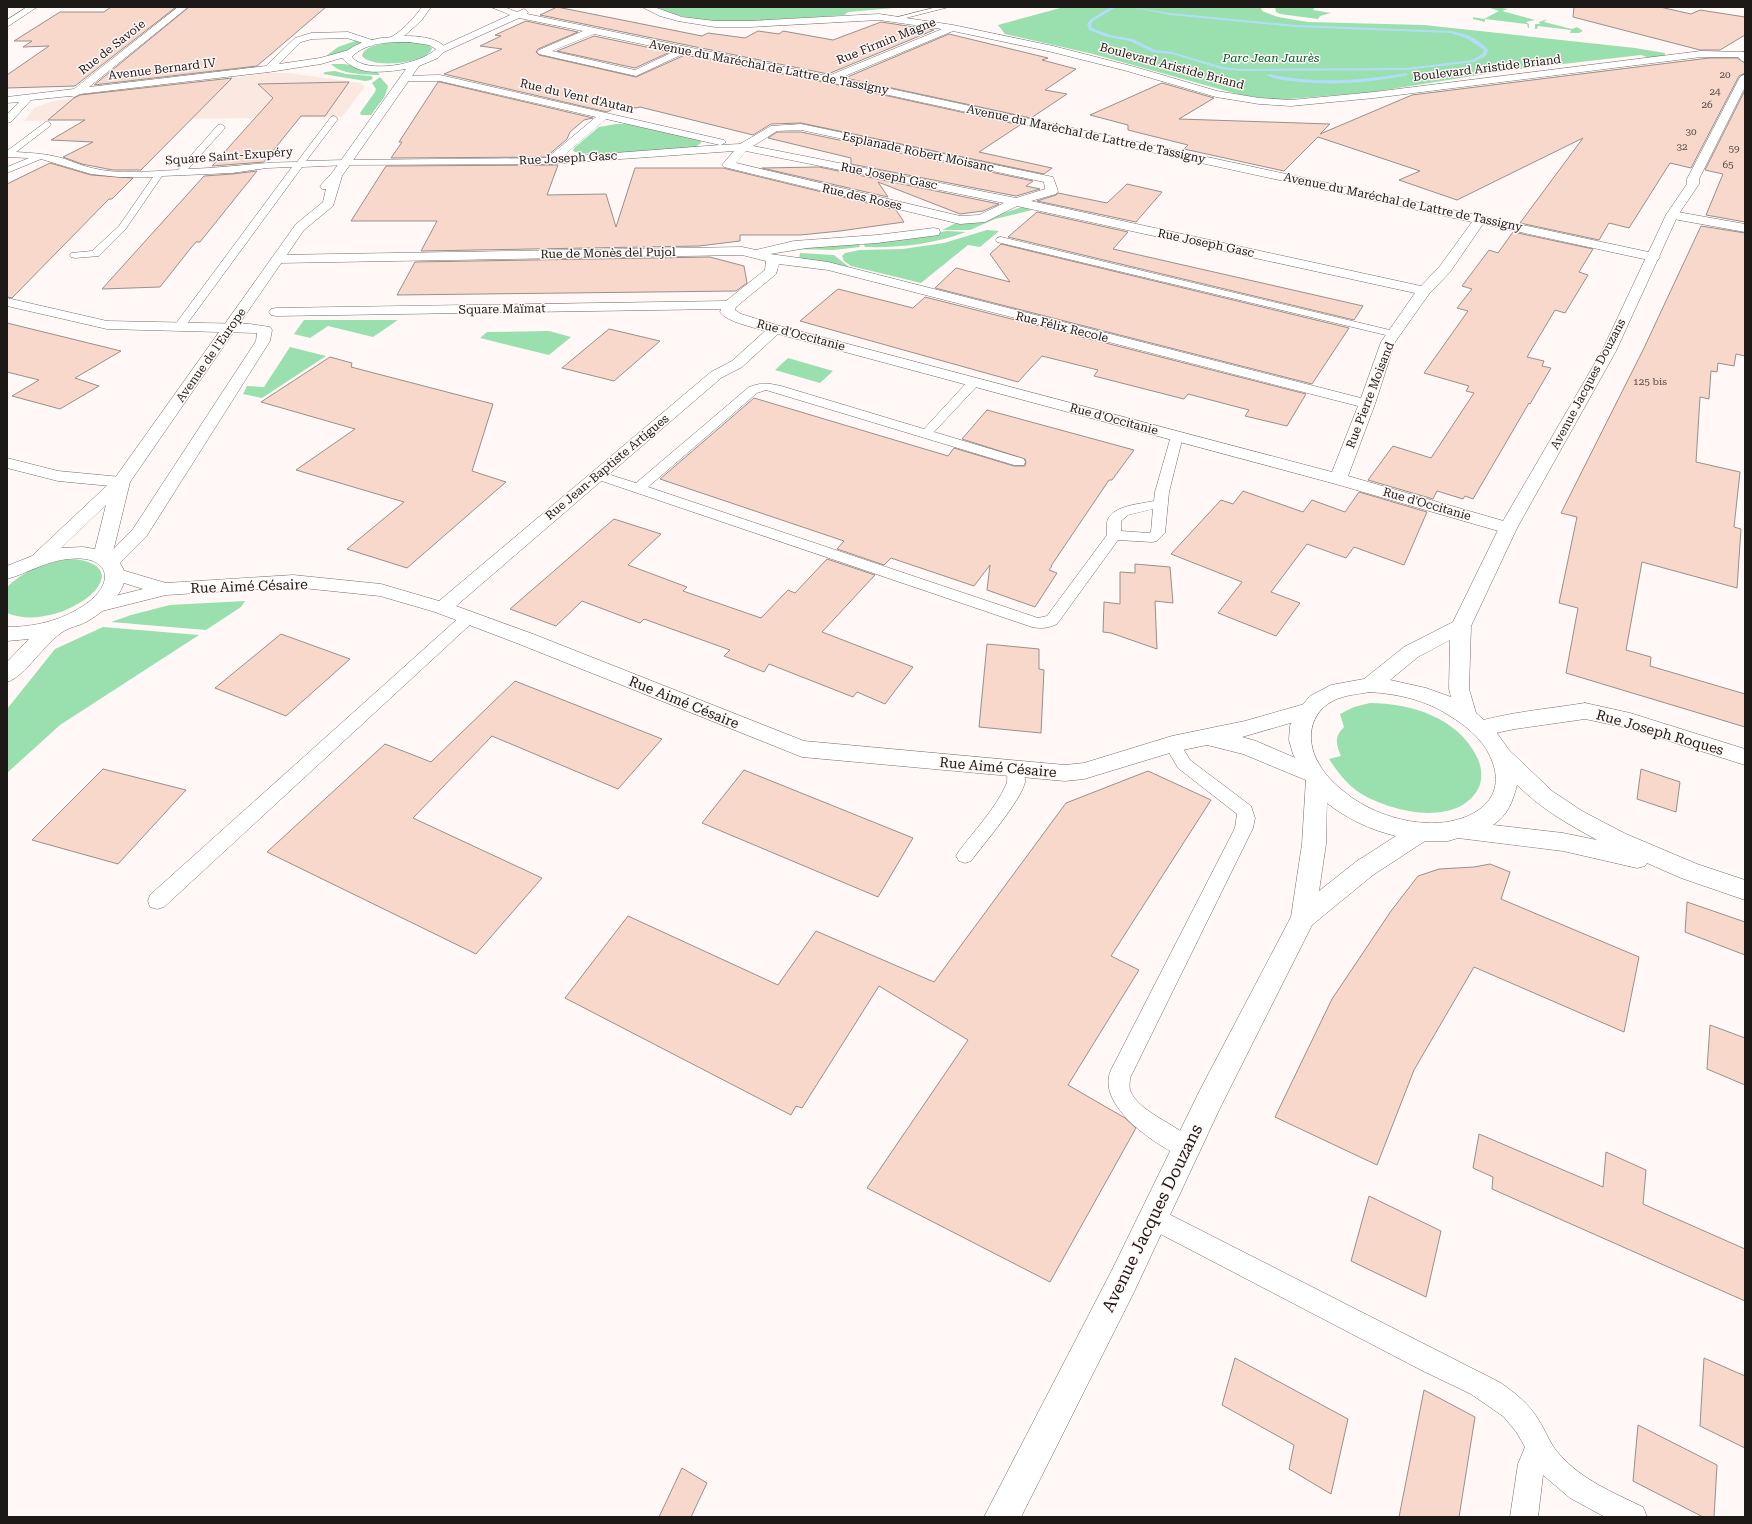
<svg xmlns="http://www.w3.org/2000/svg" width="1752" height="1524" viewBox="0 0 1752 1524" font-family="'Roboto Serif',serif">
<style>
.built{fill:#fbe8e1}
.green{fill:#9adfae}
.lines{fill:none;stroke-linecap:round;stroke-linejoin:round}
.stream{fill:#b2ddfa;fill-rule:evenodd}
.building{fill:#f9d8cc;stroke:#998f8b}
.lane-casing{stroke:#776d6a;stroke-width:1}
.street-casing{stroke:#776d6a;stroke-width:1}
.secondary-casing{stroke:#776d6a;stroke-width:1}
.lane{fill:#fff;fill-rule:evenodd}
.street{fill:#fff;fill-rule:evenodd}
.secondary{fill:#fff;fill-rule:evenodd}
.labels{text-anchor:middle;stroke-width:3;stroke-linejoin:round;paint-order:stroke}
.far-number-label{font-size:10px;fill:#544944}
.far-street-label{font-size:12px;fill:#1d1917;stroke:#fff8f6}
.far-park-label{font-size:12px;font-style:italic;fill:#035a2e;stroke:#fff8f6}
.street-label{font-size:14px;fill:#1d1917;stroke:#fff8f6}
.near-street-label{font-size:17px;fill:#1d1917;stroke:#fff8f6}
</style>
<rect width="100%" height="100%" fill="#fff8f6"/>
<path class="built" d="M268,73H288L361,83L365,87L342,117L24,121L34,108L53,101Z"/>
<path class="green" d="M656,7H905L848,12L844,15C789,20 706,32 656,7Z
M1064,7H1261L1262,11L1278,17L1308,22L1424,25L1635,48L1665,53V55L1650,58L1641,55L1510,70L1373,92L1277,100L1241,95L1093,54L1005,34L998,25Z
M1275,7H1315L1313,10L1331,13L1320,16L1318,19L1280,14L1276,12Z
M1496,7L1508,9L1502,11L1535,20L1543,18L1526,22L1529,24V28H1528L1527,24L1485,19V22L1473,19V17L1484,19L1499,11L1490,8Z
M1547,19L1544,22L1572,29L1577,27L1583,31L1579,33H1570L1571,30L1538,26L1537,29H1535V24H1540L1539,22Z
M358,40L362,42L342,53L326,56L338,47Z
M393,42C405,41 422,39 432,48C429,64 371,69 362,56C364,45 384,44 393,42Z
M331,64H344L376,71L380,75C367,75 339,74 331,64Z
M335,71L346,74L371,76L373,78L371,80L365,81L323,74L325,72Z
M380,77L388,86L385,96L371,115H361L360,113L375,92L376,89L372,83Z
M616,124H627L695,138L702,142L696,147C675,148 586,159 573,151L574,148L599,127Z
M1022,207L1032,210L995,219L970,230H942L958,222L998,215Z
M987,230L999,231L980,247L968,245L921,283L851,266L844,261L842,256L845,253L860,250L903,249L944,243Z
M947,231L966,232C934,244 899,248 865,247L863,242Z
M858,242L860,247L833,250L792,249Z
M800,253L834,255L849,267L830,263L799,261Z
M304,320H398L373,337L328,326L310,338L294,334Z
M549,331L571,337L549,355L480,338L487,332Z
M290,347L326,356L262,398L243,394L247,386L264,387Z
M788,358L833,371L820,383L775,370Z
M74,559C147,568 59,635 7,613V587C26,569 48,561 74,559Z
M245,601L241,607L206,630L111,622L131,615L170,605Z
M103,627L199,635L60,725L7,773V709L55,649Z
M1370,703C1411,703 1458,718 1477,757C1482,767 1483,780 1478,789C1456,829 1386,811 1357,791C1345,782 1337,771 1329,759L1341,756C1336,744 1334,737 1344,727L1340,714L1354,707Z"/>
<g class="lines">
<path class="stream" d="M1111,7H1116L1093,21L1091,24L1092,28L1110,35L1133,39L1155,50L1172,52L1223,67L1240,69L1406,68L1473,60L1482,54L1484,50L1468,39L1451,33L1295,27L1170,15L1130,7L1170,13L1295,25L1451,31C1466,33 1478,38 1488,50L1486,56L1474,62L1406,70L1240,71L1221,69L1172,54L1152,52L1130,41L1107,37L1089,30L1087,24L1091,19Z
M1406,73L1408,75C1369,83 1330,86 1291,81C1283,80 1273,79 1267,75L1269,74C1315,84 1360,81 1406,73Z"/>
</g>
<path class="building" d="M111,7H176L75,86L7,88V75L49,46L23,47L32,41H14L60,12H104Z
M189,7H326L257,66L94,85Z
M557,7L702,36L708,33L745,38L758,31L779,34L783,31L833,40L881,22L934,30L828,74L540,15Z
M1574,7H1660L1691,14L1700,10L1745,17V35L1720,50H1700L1573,17Z
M526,21L578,32L538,49L536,52L539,55L636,77L685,55L829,83L1020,125L979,152L1052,168L1044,174L801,123L771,124L753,135L640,107L636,108L621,105L607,112L444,74L502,49L480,46L501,36L495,35Z
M949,34L1048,58L1042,60L1076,69L1045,90L1067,94L1031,118L845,78Z
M594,36L670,52L635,68L557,51Z
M1709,58H1737L1745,63V73L1739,76L1691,168L1670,163L1629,228L1609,223L1599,240L1520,223L1583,138L1457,200L1399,180L1420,171L1318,137L1284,171L1184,149L1188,145L1128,130V125L1090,115L1162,83L1214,98L1179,119L1330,124L1320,134L1412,95Z
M232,78L141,170H113L82,164L63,157L93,142L51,140L85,120H48L74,98L80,95Z
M349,82L325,116H301L264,162L212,166L273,98L258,84Z
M438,82H440L593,118L584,120L570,132L567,139L546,157L391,158L402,142H399Z
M1745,90V222L1706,215L1723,174L1705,170Z
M777,132H801L1033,181L1026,186L1040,189L1016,196L851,164V158L768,138Z
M50,163L91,175L133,178L112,199H109L12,298L7,297V184Z
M558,165L547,195L606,194L616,227L635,168H723L896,210L904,222L840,231L800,235H740V241L699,246L421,251L437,221H351L386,166Z
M819,167L999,204L983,211L960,214L878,182L888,197L762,168Z
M257,171L200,242H196L190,249L160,287L102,289L204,176L232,174Z
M1127,184L1162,192L1136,222L1037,201L1056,195L1058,193L1107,203Z
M1037,212L1128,232L1113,249L1363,306L1354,320L1008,237Z
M1701,226L1745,233V356L1736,354L1734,366L1718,363L1717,372L1711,371L1709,399L1700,397L1696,462L1740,472L1734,527L1741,529L1737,588L1642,562L1626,650L1651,657L1650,666L1745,694V727L1566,673L1578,608L1559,603L1577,517L1561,513L1644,348Z
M1513,232L1593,249L1579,272L1588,275L1565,313L1555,310L1527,357L1544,361L1542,366L1551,368L1530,404L1529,403L1473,499L1465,496L1463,499L1437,491L1433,499L1368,480L1393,446L1431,458L1474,393L1466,391L1469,386L1424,373L1468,311L1457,308L1472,289L1462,286L1489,250L1498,253Z
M1001,244L1349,328L1312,384L935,288L956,268L1010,282L990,254Z
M710,257L744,266L747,283L736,291L397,295L415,262Z
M838,289L913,308L925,297L1306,394L1287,426L1245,416L1249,410L1188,394L1184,399L1094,376L1098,370L1042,356L1018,382L800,321Z
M7,323L121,351L75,378L99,386L60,409L12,396L39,380L7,372Z
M609,329L660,341L614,381L562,368Z
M330,357L352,363L351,367L493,404L472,471L506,482L407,568L347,549L404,502L296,470L355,429L261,402Z
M754,398L948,456L954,448L1014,466H1025L1026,462L1025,459L962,439L987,410L1134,450L1112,480H1109L1051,566H1052L1049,570L1057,573L1035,607L987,590L990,565L974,586L891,558L884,565L837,549L844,541L660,479Z
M1243,491L1303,512L1312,500L1345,512L1359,492L1427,512L1404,565L1354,547L1346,558L1307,544L1271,592L1300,603L1276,636L1218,613L1242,582L1171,554L1221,500L1233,504Z
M614,519L661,534L628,565L687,587L683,591L761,618L788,590L795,593L827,559L875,575L822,632L913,667L885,704L857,692L853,697L769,664L764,672L724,656L730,650L644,619L640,623L582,601L556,626L510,609Z
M1135,564L1170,567L1173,603L1155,601L1157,649L1111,633L1103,632L1104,602L1120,604V572L1135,573Z
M281,634L350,659L286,716L215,688Z
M987,644L1039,649V669L1044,670L1041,733L979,727Z
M515,681L662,739L618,789L492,736L413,818L542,878L476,954L267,852L385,744L431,762Z
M103,769L186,790L118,864L32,840Z
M1641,769L1680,782L1676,812L1637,799Z
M744,770L913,838L878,897L702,823Z
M1148,771L1211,800L1111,956L1139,970L1068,1085L1125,1118L1136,1128L1050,1282L867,1188L968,1040L879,986L802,1108L796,1106L791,1115L565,998L628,916L778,985L816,931L934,982L1066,803Z
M1490,864L1510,872L1501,899L1639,957L1624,1032L1474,967L1414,1070L1377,1165L1275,1117L1332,999L1391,911L1418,876L1439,869L1474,867Z
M1687,902L1745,922V955L1685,932Z
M1710,1025L1745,1038V1085L1707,1069Z
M1479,1134L1603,1187L1606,1152L1646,1170L1643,1204L1745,1249V1301L1492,1189L1493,1177L1473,1168Z
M1369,1196L1441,1231L1426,1297L1351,1261Z
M1235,1358L1348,1419L1331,1494L1289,1469L1294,1445L1222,1405Z
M1704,1358L1745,1376V1448L1700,1426Z
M1424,1390L1475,1417L1459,1517H1399Z
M1638,1425L1717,1465L1714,1517H1703L1633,1481Z
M682,1468L707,1483L691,1517H659Z"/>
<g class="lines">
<g class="lane-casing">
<path id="lane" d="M937,7H949L894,21L890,19Z
M334,116L338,119L306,161L345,160L349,163L348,165L302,167L184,328L180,329L174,326L292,167L267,168L232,173L162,176L125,230L99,256L75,258L71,257L70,255L71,253L92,251L119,226L153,177H119L91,174L41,159L7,173V167L29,158L7,157V151L47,121L51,124L50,126L16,152C33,153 49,154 65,159C74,162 83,166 92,168C119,175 150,171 178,170L218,125L221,124L225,127L224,129L188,169C225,168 260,162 297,162L331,117Z
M1001,237L1394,331L1400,334L1394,337L997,242L996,240L997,238Z
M974,378L978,379L980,382L978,385L934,432L1024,459L1025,462L1024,465H1014L766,390L757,393L648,487L1038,618L1047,616L1107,535C1107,530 1106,523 1108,519C1115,505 1141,504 1154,501L1155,492L1171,436L1173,433H1181L1183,436L1169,492L1165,533L1157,541L1152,542L1118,540L1057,624C1049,628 1041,629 1032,627L593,478L591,475L593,472L598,471L636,483L749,387C764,382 766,383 781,386L924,429L970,379ZM1153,509L1151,532L1149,533L1121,531V521L1128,515Z
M468,613L473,614L476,618L473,622L164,907L157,909L150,907L148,901L150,895L463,614Z
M1172,738L1178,740L1190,760L1251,806L1255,818L1253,828L1130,1078C1130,1081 1129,1086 1130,1090C1139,1115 1188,1127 1197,1148L1194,1156L1186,1159C1158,1147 1095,1106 1111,1070L1235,828L1237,814L1178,768L1164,744L1166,740Z
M1015,763L1021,764C1024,769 1025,777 1025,782C1022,799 983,845 971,861L965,863L959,861L956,856L959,851C975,830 995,809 1006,785C1009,779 1005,771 1009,764Z
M1153,1206L1501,1383C1515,1393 1529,1404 1538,1419C1546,1431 1550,1445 1560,1455C1582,1480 1614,1493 1643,1507L1647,1517H1605L1570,1498L1543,1475L1538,1517H1510L1518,1464L1525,1447L1517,1433L1504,1417L1471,1394L1423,1371L1145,1226L1141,1218L1145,1210Z"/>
</g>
<g class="street-casing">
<path id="street" d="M27,7H37L7,27V20Z
M178,7H188L89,87L266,66L295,38L311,33L348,32L375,41L377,43L372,46L347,38L312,39L301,42L279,64L320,58L349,50L354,53L352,55L321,64L269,72L80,94L74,97L70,96L31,100L11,122L7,123V114L19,102L7,103V97L74,89Z
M491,7H504L517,12L524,9L528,12L527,14L828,76L942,29L879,20L750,27H715L678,21L660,16L642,7H654L682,17L715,21H750L879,14L953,25L1053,46L1135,67L1217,91L1259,98L1291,100L1374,92L1701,51L1743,52L1745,53V57H1701L1374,98L1291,106L1259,104L1216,97L1127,71L1052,52L953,31L840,78L1653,253L1658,254L1660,257L1658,260L1653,261L1483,224L1450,272L1429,294L1395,342L1375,404L1348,476L1514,524L1517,528L1514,532L1508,533L1502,532L1332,483L778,334L742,367L721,378L456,606L533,634L804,741L1065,765L1084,763L1172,736L1245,721L1308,703L1315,706L1319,711L1315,716L1242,737L1256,741L1321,769L1324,775L1321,781L1313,783L1243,754L1207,745L1173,752L1084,779L1065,781L802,757L519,644L435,612L380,596L293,587L166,595L94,613L87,611L84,607L87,603L143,589L108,578L106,574L108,570L115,568L166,583L293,575L381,584L439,601L711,372L732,361L765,331C753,327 727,322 720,312L721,309L276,316L271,315L269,312L271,309L276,308L726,301L765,270L766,261L742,255L278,263L273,262L271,259L273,256L278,255L742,247L756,250L794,241L877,235L934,228L939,229L940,232L939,235L877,243L807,248L770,254L828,262L1361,398L1381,342L1415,293L1017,206L985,222L960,224L724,167L722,165L734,151L550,164L341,165L339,163L341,161L345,160L547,158L596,117L440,81H405L400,78L401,76L440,75L724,140L726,142L721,145L740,144L771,126L801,124L1053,177L1058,191L1056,194L1031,201L1421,286L1440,266L1472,222L829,82L685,53L636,76L539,54L537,52L539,50L583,31L519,18L444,52H438L436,50L438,48L510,15ZM594,34L675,51L635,70L552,51ZM606,119L720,145L562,157ZM801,130L1044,182L1045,189L1016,198L753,146L777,131ZM746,151L1004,203L979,215L960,216L736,163ZM779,264L828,270L1358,406L1332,472L780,326L741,314L735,310L736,307L776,274Z
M1672,211L1745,224V232L1668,218L1666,215L1668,212Z
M7,298L107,321L250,324L270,327L272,330L270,341L146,537L116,567L109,569L102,567L100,563L133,529L256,341L257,333L107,329L7,306Z
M7,458L58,471L121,477L127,478L130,482L127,486L121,487L58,481L7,468Z
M1585,703L1630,713L1745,749V765L1628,728L1585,719L1515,729L1481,736L1473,733L1470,728L1473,723C1509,712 1548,709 1585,703Z"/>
</g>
<g class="secondary-casing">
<path id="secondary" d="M422,7H431L421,21L404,36C416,36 441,37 446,50L438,58L419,66L342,176L333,206L304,230L130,482L112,556C144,578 108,610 86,622C79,626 70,627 64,631C45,642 25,677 7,682V662L29,639L7,641V627C34,627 60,621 83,606C117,584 111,554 68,559C46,561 28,573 7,579V566L32,556L115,478L296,224L323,202L326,189H322L320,186L332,173L406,69C385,72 356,77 342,57C351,44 366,41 381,38C385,38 390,38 393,36C404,29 415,17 422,7ZM409,42L429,45L436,49C421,64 366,75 352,57C365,42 391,42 409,42ZM106,505L95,549L83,547L61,548Z
M1745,51V62L1742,61L1737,56Z
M1745,74V87L1699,179V184L1678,215L1616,351L1517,528L1471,626L1469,689L1476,713L1494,729L1509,750L1552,791L1582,811L1626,834L1697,864L1745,880V900L1681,878L1647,863L1645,866L1637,868L1563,851L1458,838L1448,841H1425L1373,875L1312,925L1220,1108L1134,1292L1021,1517H984L1112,1270L1200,1090L1291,917L1302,844L1306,779L1293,754L1289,740L1290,726L1296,713L1310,696L1331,685L1364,679L1404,647L1453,622L1499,528L1602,351L1666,215L1687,184V179L1740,77ZM1450,640L1449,689L1451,697L1426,688L1390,680L1418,657ZM1370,692C1399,694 1426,700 1450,716C1465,725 1481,738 1489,754C1511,797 1476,821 1436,823C1407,824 1375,814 1351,797C1339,788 1327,778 1319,764C1303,737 1311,706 1343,697C1352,694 1361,694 1370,692ZM1517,785C1543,810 1566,823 1597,840L1563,833L1493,825C1508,815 1513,801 1517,785ZM1327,803C1347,819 1371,830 1396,836L1357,861L1319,891L1326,844Z"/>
</g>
<use href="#lane" class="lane"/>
<use href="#street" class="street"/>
<use href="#secondary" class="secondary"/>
</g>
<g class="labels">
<g class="far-number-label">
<text x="1725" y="78">20</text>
<text x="1715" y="95">24</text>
<text x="1707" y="108">26</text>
<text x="1691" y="135">30</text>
<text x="1682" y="150">32</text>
<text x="1734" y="152">59</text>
<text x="1728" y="168">65</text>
<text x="1650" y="385">125 bis</text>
</g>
<g class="far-street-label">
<text transform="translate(886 41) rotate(-22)" y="4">Rue Firmin Magne</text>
<text transform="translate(112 47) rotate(-38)" y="4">Rue de Savoie</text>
<text transform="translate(1172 66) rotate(15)" y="4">Boulevard Aristide Briand</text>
<text transform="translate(769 67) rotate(11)" y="4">Avenue du Maréchal de Lattre de Tassigny</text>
<text transform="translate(1487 68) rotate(-7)" y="4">Boulevard Aristide Briand</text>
<text transform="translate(162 69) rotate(-7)" y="4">Avenue Bernard IV</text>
<text transform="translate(577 96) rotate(13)" y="4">Rue du Vent d'Autan</text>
<text transform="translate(1086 134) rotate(12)" y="4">Avenue du Maréchal de Lattre de Tassigny</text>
<text transform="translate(918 152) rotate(12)" y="4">Esplanade Robert Moisanc</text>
<text transform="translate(229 156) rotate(-4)" y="4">Square Saint-Exupéry</text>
<text transform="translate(568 158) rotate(-3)" y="4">Rue Joseph Gasc</text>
<text transform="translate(889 176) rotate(11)" y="4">Rue Joseph Gasc</text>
<text transform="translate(862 197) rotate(13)" y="4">Rue des Roses</text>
<text transform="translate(1403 202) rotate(12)" y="4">Avenue du Maréchal de Lattre de Tassigny</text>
<text transform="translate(1206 243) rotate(12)" y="4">Rue Joseph Gasc</text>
<text transform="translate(608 253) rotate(-1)" y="4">Rue de Monès del Pujol</text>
<text transform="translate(502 309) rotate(-1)" y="4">Square Maïmat</text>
<text transform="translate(1062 327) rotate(14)" y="4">Rue Félix Recole</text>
<text transform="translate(801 335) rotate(15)" y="4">Rue d'Occitanie</text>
<text transform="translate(211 355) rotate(-55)" y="4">Avenue de l'Europe</text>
<text transform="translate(1588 384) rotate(-62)" y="4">Avenue Jacques Douzans</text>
<text transform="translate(1370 395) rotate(-69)" y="4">Rue Pierre Moisand</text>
<text transform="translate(1114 419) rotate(15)" y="4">Rue d'Occitanie</text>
<text transform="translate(607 467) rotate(-40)" y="4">Rue Jean-Baptiste Artigues</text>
<text transform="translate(1427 504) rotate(16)" y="4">Rue d'Occitanie</text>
</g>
<g class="far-park-label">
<text x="1271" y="62">Parc Jean Jaurès</text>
</g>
<g class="street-label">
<text transform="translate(249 586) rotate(-2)" y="5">Rue Aimé Césaire</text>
<text transform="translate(684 702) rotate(22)" y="5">Rue Aimé Césaire</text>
<text transform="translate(1660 732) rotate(16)" y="5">Rue Joseph Roques</text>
<text transform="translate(998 767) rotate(5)" y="5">Rue Aimé Césaire</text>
</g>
<g class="near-street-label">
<text transform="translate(1152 1218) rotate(-64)" y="6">Avenue Jacques Douzans</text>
</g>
</g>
<rect width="1752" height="1524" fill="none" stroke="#1d1917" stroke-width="16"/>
</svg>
